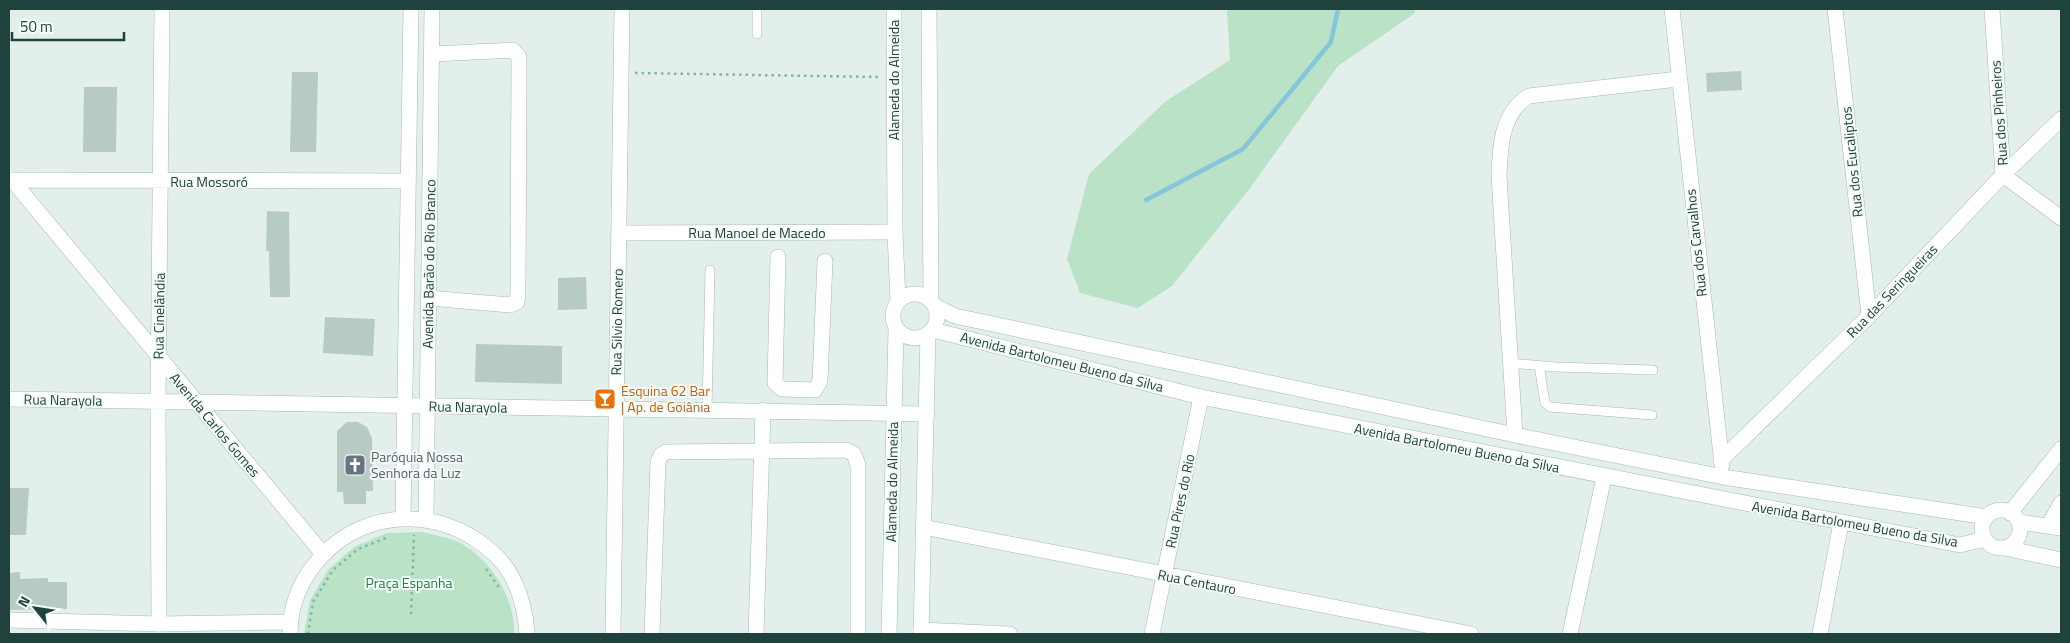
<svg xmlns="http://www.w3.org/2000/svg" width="2070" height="643" viewBox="0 0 2070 643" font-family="'Titillium Web',sans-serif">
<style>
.green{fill:#bae2c7}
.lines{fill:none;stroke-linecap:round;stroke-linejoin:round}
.stream{stroke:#85c6da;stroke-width:4.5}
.building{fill:#b8cac4}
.lane-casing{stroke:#a5b8b2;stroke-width:10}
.street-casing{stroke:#a5b8b2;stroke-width:16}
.secondary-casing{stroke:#a0bcb4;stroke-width:16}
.path{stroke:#80b6a9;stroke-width:2.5;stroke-dasharray:2.5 4;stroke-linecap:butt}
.lane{stroke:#fff;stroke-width:9}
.street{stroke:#fff;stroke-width:15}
.secondary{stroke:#fff;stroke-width:15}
.labels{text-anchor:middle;stroke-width:4;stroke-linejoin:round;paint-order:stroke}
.street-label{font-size:14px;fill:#20423c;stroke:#f4faf8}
.food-label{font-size:14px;fill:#c56008;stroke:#f4faf8;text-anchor:start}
.worship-label{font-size:14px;fill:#5b616d;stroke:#f4faf8;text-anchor:start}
.park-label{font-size:14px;fill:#257e4e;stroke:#f4faf8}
</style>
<rect width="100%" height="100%" fill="#e3efea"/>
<path class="green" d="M1227,9H1415V13L1338,66L1250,188L1172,286L1138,308L1080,293L1067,259L1089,174L1166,101L1230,60Z
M422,532C433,535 446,537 456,541C489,556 516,598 514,634H304L310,600L328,570L354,547L387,533Z"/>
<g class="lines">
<path class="stream" d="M1146,200L1243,149L1331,42L1338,9"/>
</g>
<path class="building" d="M1741,71L1742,90L1707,92L1706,73Z
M292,72H318L316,152H290Z
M84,87H117L116,152H83Z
M267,211L289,212L290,297H270L269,251H266Z
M586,277L587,309L558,310V278Z
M325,317L375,319L373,356L323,353Z
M476,344L562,346V384L475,382Z
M347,422H358L367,427L372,438L373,491H366V504H344L343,492H337V431Z
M9,488H29L26,535H9Z
M20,572V579L48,578V582H67V609L9,610V573Z"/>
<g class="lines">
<g class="lane-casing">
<path id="lane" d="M757,34V9
M1509,363L1556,367L1653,370
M1539,365L1545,403L1550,407L1652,415
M707,410L710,270"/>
</g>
<g class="street-casing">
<path id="street" d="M1672,9L1722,465
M1835,9L1869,316
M1992,9L2003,175L2061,218
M9,180L408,181
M12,180L323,554
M619,233L895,232
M778,257L775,383L782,389L815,390L820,381L825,261
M429,298L510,305L517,302L518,292L519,57L513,50L432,54
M9,399L927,414
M1515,435L1499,176C1500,147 1501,113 1529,96L1678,79
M1721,460L1869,316L2003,175L2061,119
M2010,513L2061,449
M2049,525L2061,503
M923,527L1471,634
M159,624L158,402L162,9
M921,630L1010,634
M613,634L622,9
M652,634L658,462L661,455L666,452L846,450L854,454L858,465V634
M756,634L763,410
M1152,634L1201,397
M1570,634L1604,477
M1820,634L1841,523"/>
</g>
<g class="secondary-casing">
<path id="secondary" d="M894,9L895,232L898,302
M929,9L931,300
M893 316a22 22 0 1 1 44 0a22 22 0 1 1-44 0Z
M935,306L955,316L1515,435L1723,477L1987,517
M933,330L1201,397L1960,545L1985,539
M1982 529a19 19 0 1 1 38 0a19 19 0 1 1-38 0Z
M403,517L411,9
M426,518L432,9
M2019,522L2061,528
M2005,548L2061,560
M9,620L159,624L290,622
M290,634C290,608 299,584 315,564C355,513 426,505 478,541C491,550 506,564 513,579C522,597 526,615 527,634
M889,634L896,330
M921,634L928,335"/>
</g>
<path class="path" d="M635,73L879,77
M486,569L500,589
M411,614L414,535
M308,634L313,602L333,570L358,549L386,538"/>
<use href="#lane" class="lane"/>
<use href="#street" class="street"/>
<use href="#secondary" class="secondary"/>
</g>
<defs>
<g id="bar-square" transform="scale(1.125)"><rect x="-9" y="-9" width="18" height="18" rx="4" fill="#e8710a" stroke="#f4faf8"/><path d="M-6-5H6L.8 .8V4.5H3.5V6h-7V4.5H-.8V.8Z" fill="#fff"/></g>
<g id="church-square" transform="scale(1.125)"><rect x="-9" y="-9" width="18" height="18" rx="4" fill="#6b7280" stroke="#f4faf8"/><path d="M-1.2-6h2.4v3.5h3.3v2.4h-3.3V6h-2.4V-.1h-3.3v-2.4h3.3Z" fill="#fff"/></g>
</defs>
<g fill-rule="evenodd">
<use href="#bar-square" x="605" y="399"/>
<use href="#church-square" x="355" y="465"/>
</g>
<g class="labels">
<g class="street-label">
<text transform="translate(894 80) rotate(-90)" y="5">Alameda do Almeida</text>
<text transform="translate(1999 113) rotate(-94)" y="5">Rua dos Pinheiros</text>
<text transform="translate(1852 162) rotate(-96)" y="5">Rua dos Eucaliptos</text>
<text x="209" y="187">Rua Mossoró</text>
<text x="757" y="238">Rua Manoel de Macedo</text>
<text transform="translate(1696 243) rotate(-96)" y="5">Rua dos Carvalhos</text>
<text transform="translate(429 264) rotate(-89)" y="5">Avenida Barão do Rio Branco</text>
<text transform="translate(1892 291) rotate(-46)" y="5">Rua das Seringueiras</text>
<text transform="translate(159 316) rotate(-89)" y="5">Rua Cinelândia</text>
<text transform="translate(617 322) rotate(-89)" y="5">Rua Silvio Romero</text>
<text transform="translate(1062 362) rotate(14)" y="5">Avenida Bartolomeu Bueno da Silva</text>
<text transform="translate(63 400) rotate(1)" y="5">Rua Narayola</text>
<text transform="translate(468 407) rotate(1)" y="5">Rua Narayola</text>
<text transform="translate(215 425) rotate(50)" y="5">Avenida Carlos Gomes</text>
<text transform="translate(1457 448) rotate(11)" y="5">Avenida Bartolomeu Bueno da Silva</text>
<text transform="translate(892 482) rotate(-89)" y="5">Alameda do Almeida</text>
<text transform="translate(1180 501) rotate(-78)" y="5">Rua Pires do Rio</text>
<text transform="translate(1855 524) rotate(10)" y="5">Avenida Bartolomeu Bueno da Silva</text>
<text transform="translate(1197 582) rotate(11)" y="5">Rua Centauro</text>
</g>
<g class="food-label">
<text x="621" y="396">Esquina 62 Bar<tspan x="621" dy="16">| Ap. de Goiânia</tspan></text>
</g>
<g class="worship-label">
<text x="371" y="462">Paróquia Nossa<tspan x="371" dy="16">Senhora da Luz</tspan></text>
</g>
<g class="park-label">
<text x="409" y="588">Praça Espanha</text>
</g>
</g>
<rect width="2070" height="643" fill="none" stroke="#20423c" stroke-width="20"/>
<g transform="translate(35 608) rotate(300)" stroke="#f4faf8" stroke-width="4" paint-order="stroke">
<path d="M0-4L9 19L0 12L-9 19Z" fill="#20423c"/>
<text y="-8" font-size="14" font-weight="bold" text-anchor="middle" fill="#20423c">N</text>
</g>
<path d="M12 32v8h112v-8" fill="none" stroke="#20423c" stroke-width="2.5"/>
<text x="20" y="32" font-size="15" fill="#20423c" stroke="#f4faf8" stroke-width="4" paint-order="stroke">50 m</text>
</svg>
